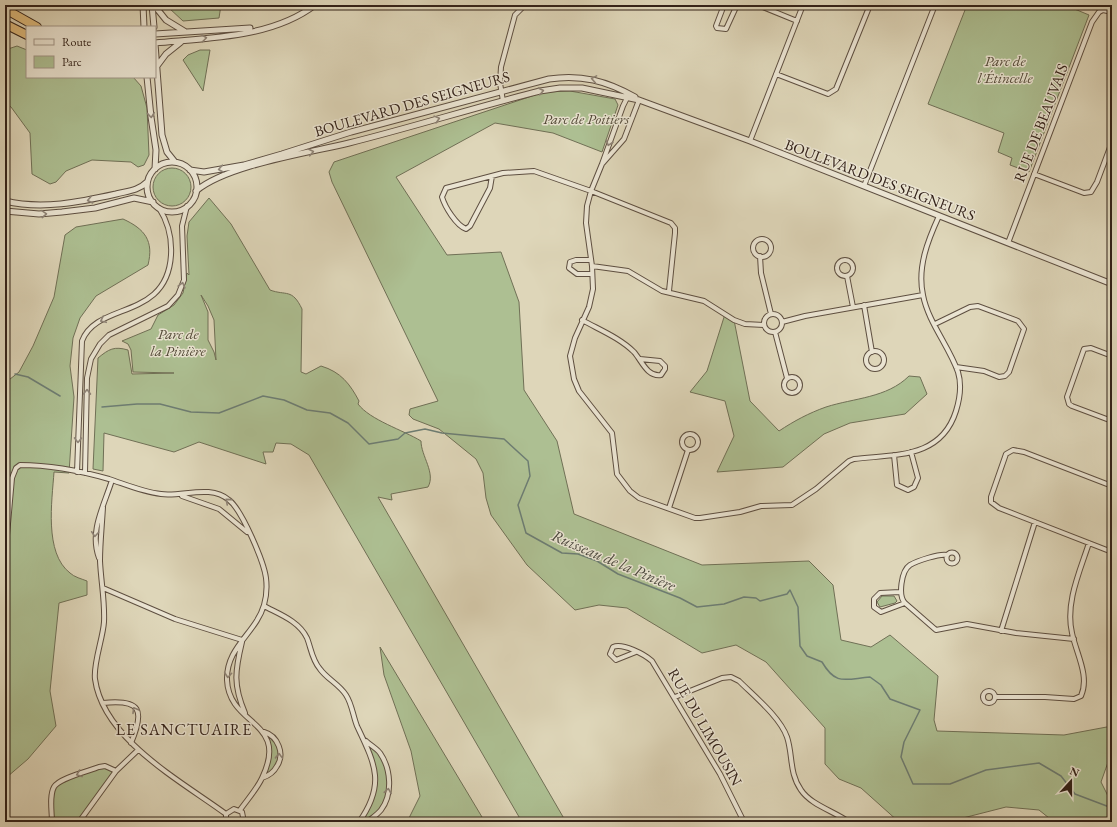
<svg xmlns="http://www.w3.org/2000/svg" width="1117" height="827" viewBox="0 0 1117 827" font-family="'EB Garamond',serif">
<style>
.green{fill:#adbf92;stroke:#707056;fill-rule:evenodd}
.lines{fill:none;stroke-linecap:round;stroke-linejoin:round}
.stream{stroke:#6d7d73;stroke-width:1.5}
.minor-casing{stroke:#5e4f41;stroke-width:6}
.tertiary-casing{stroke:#5e4f41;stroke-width:7}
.motorway-casing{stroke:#332219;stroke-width:10}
.minor{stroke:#eae4d2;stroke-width:4}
.tertiary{stroke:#eae4d2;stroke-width:5}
.motorway{stroke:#dfbb7c;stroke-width:8}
.oneway{stroke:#8e8376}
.labels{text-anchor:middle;stroke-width:3;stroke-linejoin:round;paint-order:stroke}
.park-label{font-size:15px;font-style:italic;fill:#524937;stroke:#eae4d2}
.street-label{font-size:15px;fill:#332219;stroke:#eae4d2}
.water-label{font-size:16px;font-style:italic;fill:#4b483e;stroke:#eae4d2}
.neighbourhood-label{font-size:16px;letter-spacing:1px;fill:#332219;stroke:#eae4d2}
</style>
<rect width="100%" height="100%" fill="#ded6b9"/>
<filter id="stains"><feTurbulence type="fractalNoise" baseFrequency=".005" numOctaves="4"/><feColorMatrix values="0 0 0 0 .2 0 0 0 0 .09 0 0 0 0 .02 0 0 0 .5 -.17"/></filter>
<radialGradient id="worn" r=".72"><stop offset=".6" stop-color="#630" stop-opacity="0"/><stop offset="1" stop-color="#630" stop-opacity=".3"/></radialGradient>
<path class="green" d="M169,5H221L219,18L183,21L169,8Z
M967,5H1065L1089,15L1029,172L1010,165L1012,158L998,152L1004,133L928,104Z
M17,46L27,50V77H133L141,86L147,108L149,155L144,165L138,167L131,162L92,160L66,171L56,182L50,184L32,174L30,133L11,107L5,103V50Z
M200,50H210L203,91L183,60L188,55Z
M570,91L615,99L618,105L602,152L553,133L495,123L396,177L447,255L501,252L519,302L524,390L557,441L574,514L702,565L809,561L833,585L841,640L871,647L890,635L938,676L934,720L937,731L1064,735L1112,726V751L1101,782L1112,804L1108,822H1054L1039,810L1006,807L963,818L955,822H899L861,788L839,779L825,764V728L766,662L736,645L702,653L627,608L599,605L575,610L527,565L491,515L486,498L483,473L476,459L439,429L413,419L409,415L410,409L438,401L332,182L329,172L334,162L544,92Z
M153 187a19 19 0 1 1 38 0a19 19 0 1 1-38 0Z
M209,198L231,224L270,290C286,296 292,288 302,309L301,372L306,374L321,366C341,372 350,384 359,401L358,404C370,420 403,430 421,441C421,456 436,473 428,487L391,494L392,500L378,497L566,822H522L309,455L291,444L276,443L273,452H263L266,464L199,442L174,452L104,433L103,471L93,469L98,358C109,349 114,346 128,350L132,374L174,373L133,372L131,350L128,344L122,341L151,329L158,315L174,305L183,293L187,273L189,275L187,236L189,222ZM201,295L208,306L214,320L216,360L214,352L208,340V312Z
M123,219C145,229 154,241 148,265L96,296L80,318L73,338L70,366L74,397L69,473L54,472C52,501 44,553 70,573C74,577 82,579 87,581V595L59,603L50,691L56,726L28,759L7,777L5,822V383L19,372L33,346L54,297L65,235L76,227Z
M725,314L734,320L750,401L779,431C794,421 809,413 826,407C854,398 887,398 909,376L920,377L927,394L905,414L850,423L824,434L783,467L717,472L734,436L725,401L690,392L707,371Z
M882,596H894L897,601L895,603L880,607L877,602Z
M380,647L485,822H407L420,796L411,751L384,675Z
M264,732L276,740C282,762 279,766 262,779L270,755Z
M364,739L379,752L388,768V794L382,809L367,822H359L370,807L376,778Z
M99,767L116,771L79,822H52L54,788L60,781Z"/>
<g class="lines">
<path class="stream" d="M5,370L9,372
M15,374L28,377L60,396
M102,407L137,404H160L191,412L219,413L263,396L284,400L307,410L330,413L348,423L369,444L398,439L405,433L425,429L442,433L504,439L528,461L530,476L518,505L526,533L562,553L578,554L597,561L618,574L680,598L697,607L724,604L744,597L756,598L760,601L787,594L790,590L798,607L800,646L807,656L822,662C836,686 845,679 870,677L881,685L890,699L920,710L904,742L901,757L913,784H950L986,770L1039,763L1061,776L1075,794L1112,808"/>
<g class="minor-casing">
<path id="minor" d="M724,5L716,26L717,28L726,29L737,5
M758,5L797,21
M776,74L828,94L836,89L870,5
M628,96L623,106L602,164L591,191L587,206L586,223L592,266L593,289L589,307L575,338L570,356L574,379L579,391L612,433L617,474L630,491L639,498L695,518H700L740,512L761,506L792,505L816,489L849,461L854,459C895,454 941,459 956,411C960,398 962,385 958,372C949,346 928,322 923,295C917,267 928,240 939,216
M503,101L500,83L501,67L515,15L525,5
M750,141L803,5
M602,164L624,139L639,100
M1034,174L1084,193L1091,192L1097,182L1112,142
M492,176L490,188L470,226L466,229C456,225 445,207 442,197L446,188L503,173L534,171L591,191L671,223L675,228V233L669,291
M864,186L935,5
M753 248a9 9 0 1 1 18 0a9 9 0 1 1-18 0Z
M1008,243L1092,22L1099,12L1103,10L1112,12
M760,256L761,273L771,314
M591,260H576L570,262L569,268L577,274H592
M837 268a8 8 0 1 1 16 0a8 8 0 1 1-16 0Z
M592,266L628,271L662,291L704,301L734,320L745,324L764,325
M847,276L853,307
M864,305L872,352
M764 323a9 9 0 1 1 18 0a9 9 0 1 1-18 0Z
M582,320C600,330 620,338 634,352C642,361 647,377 661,375L665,369V366L660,361L640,359
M782,322L805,316L923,295
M935,324L970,307L978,306L1018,321L1024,329L1009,372L1005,376L999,377L984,371L956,367
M775,332L787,378
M866 360a9 9 0 1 1 18 0a9 9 0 1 1-18 0Z
M1112,356L1091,348L1084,349L1067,397L1069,404L1072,406L1112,421
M784 385a8 8 0 1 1 16 0a8 8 0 1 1-16 0Z
M682 442a8 8 0 1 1 16 0a8 8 0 1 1-16 0Z
M894,455L897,485L908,490L914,487L918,478L911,452
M77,472L82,341C97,301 167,321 171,255C172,238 168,222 159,208
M85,473L87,378L91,359L100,344L109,335L168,306L178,295L184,280L182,226L187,206
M1109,485L1112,478
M1112,486L1024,452L1013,450L1006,454L991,497V502L999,508L1112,552
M182,496L219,509L247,532
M103,507C102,525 100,544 100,561C101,582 105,601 104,622C103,638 93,664 95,679C103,739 181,781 226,814
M669,508L688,450
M946.5 558a5.5 5.5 0 1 1 11 0a5.5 5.5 0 1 1-11 0Z
M947,555C940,553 917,561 910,565C901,571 898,596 905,603L936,630L967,624L1016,633L1074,639
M5,558L12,478L16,468L20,465C50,465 81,471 109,479C127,485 143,492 161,494C183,497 210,484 229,500C242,510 264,562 266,578C267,586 266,598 264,605C256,633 226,647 227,680C229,727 290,720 262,778C257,789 247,800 240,810
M99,558C89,531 104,506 112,480
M103,588L175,619L242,640
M900,592L880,593L874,599V607L881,612L905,603
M264,606C279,614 299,621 307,638C311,648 312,660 320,669C327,679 339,684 346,695C352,704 353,716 357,726C375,764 386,784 359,822
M1001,631L1035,522
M242,642C235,671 233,685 245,713
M636,652L616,660L610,654L613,647C623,643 644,654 652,661L720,774L744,822
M983 697a6 6 0 1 1 12 0a6 6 0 1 1-12 0Z
M675,697L722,678L731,677L739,681C754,696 780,717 787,737C793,755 789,773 801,790C811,805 834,811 849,822
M995,697H1045L1074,699L1081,696C1090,676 1076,653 1072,633C1065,603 1080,571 1089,543
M103,703C141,699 145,710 131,743
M366,741C370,745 376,748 380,753C391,769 393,794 381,810C378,814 372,818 367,822
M262,778C268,776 274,772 277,766C285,754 278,736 264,732
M52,822C52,812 49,796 54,787C59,778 89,771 99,767L105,766L116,771
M79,822L116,771L138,750
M226,822V814L234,809L242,812L243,817L242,822"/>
</g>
<g class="tertiary-casing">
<path id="tertiary" d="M143,5L144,27
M152,5L154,27
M154,5L166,20L184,31
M155,34L250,28
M155,43C207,38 272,38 315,5
M155,44L162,135L167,152L175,162
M157,66L166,54L181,42
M147,77L151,117L156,150L155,169
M147 187a25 25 0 1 1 50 0a25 25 0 1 1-50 0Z
M190,170L204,172L244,165L282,154L351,132L549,79C581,74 607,81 635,97
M196,191C227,165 308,153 349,143C413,127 476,107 540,91L560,88H582L639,100L750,141L1112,284
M5,201C42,210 80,202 116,194C127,191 138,191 147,182
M5,211L39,214L62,212L95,208L134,198L153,202"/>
</g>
<g class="motorway-casing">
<path id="motorway" d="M5,9L37,27
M5,24L27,35"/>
</g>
<use href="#minor" class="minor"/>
<use href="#tertiary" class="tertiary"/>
<use href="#motorway" class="motorway"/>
</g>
<defs><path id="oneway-chevron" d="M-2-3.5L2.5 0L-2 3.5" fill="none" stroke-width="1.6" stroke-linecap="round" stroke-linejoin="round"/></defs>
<g class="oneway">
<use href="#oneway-chevron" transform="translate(204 38) rotate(-7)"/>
<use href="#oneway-chevron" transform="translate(594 79) rotate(-170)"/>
<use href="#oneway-chevron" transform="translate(541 91) rotate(-13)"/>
<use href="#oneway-chevron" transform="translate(151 115) rotate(84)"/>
<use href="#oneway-chevron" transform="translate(437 119) rotate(-15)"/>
<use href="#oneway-chevron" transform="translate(609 143) rotate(109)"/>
<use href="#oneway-chevron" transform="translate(311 152) rotate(-12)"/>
<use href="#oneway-chevron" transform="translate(221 169) rotate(170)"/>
<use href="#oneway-chevron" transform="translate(90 200) rotate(168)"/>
<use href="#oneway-chevron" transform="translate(44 214) rotate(-3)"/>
<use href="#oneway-chevron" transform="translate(182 285) rotate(-75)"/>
<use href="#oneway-chevron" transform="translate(103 320) rotate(155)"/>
<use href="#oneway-chevron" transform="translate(87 392) rotate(-89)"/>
<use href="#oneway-chevron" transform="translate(78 440) rotate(91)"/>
<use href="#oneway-chevron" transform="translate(228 501) rotate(-140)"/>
<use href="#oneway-chevron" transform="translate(95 534) rotate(94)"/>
<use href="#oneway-chevron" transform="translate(228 675) rotate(95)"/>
<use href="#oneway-chevron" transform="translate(135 710) rotate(-120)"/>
<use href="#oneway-chevron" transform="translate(279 756) rotate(-88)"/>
<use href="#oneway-chevron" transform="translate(79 774) rotate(160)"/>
<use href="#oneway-chevron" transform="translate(388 791) rotate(-81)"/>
</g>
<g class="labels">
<g class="park-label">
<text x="1005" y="66">Parc de<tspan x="1005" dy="17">l'Étincelle</tspan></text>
<text x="586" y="124">Parc de Poitiers</text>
<text x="178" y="339">Parc de<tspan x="178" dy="17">la Pinière</tspan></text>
</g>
<g class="street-label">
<text transform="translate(412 104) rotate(-16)" y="5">BOULEVARD DES SEIGNEURS</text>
<text transform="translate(1041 123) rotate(-69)" y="5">RUE DE BEAUVAIS</text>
<text transform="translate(880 180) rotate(21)" y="5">BOULEVARD DES SEIGNEURS</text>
<text transform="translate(705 727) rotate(60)" y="5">RUE DU LIMOUSIN</text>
</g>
<g class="water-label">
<text transform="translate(614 560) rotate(23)" y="6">Ruisseau de la Pinière</text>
</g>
<g class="neighbourhood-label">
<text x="184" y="735">LE SANCTUAIRE</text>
</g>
</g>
<rect width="1117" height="827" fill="none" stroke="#ded6b9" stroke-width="20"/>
<rect x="6" y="6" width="1105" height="815" fill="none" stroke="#332219" stroke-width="2"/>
<rect x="10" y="10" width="1097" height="807" fill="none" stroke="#332219"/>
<rect x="26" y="26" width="130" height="52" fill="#eae4d2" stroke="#a19688"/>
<rect x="34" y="39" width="20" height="6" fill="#eae4d2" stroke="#a19688"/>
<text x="62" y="46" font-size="12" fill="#332219">Route</text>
<rect x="34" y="56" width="20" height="12" fill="#adbf92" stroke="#a19688"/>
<text x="62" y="66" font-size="12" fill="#332219">Parc</text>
<g transform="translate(1071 781) rotate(21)" stroke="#eae4d2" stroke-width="3" paint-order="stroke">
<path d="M0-3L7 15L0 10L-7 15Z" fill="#332219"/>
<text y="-6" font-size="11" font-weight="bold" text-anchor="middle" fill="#332219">N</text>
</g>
<rect width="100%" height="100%" filter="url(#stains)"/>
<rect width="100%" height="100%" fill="url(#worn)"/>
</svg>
